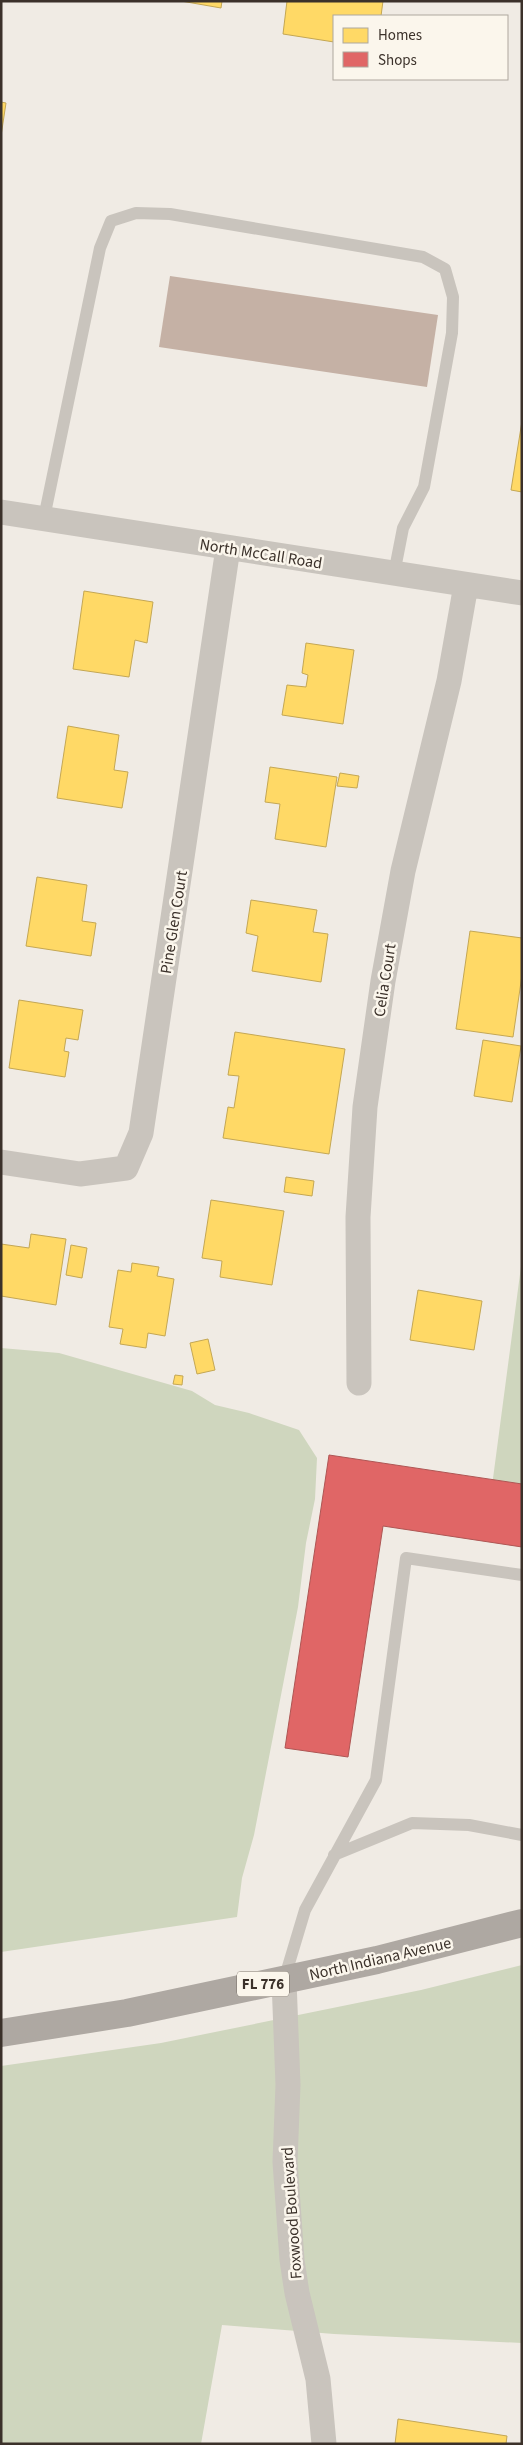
<svg xmlns="http://www.w3.org/2000/svg" width="523" height="2445" viewBox="0 0 523 2445" font-family="'Source Sans 3',sans-serif">
<style>
.green{fill:#cfd6be}
.homes{fill:#ffd966;stroke:#c4a754}
.shops{fill:#e06666;stroke:#ae5654}
.building{fill:#c5b1a5}
.lines{fill:none;stroke-linecap:round;stroke-linejoin:round}
.service{stroke:#c9c4bd;stroke-width:12}
.minor{stroke:#c9c4bd;stroke-width:25}
.primary{stroke:#aea8a2;stroke-width:28}
.labels{text-anchor:middle;stroke-width:5;stroke-linejoin:round;paint-order:stroke}
.shield{fill:#fbf6ec;stroke:#756c64;stroke-width:1}
.shield-label{font-size:15px;font-weight:bold;fill:#3b312a}
.street-label{font-size:16px;fill:#3b312a;stroke:#fbf6ec}
</style>
<rect width="100%" height="100%" fill="#f0ebe4"/>
<path class="green" d="M522,1259V1489L492,1486Z
M1,1348L59,1353L192,1391L215,1405L249,1413L299,1430L317,1458L315,1499L306,1543L298,1607L254,1835L242,1878L237,1917L1,1952Z
M522,1965V2343L334,2334L222,2325L201,2444H1V2066L161,2043L421,1990Z"/>
<path class="homes" d="M181,1H222L221,8Z
M287,1H383L381,16H334V42L283,34Z
M1,102L6,103L1,136Z
M522,421V492L511,490Z
M84,591L153,602L147,643L135,640L129,677L73,669Z
M306,643L354,650L343,724L282,715L287,685L306,687L308,675L302,673Z
M68,726L119,735L114,770L128,772L122,808L57,798Z
M270,767L337,777L326,847L275,839L280,804L265,802Z
M340,773L359,776L357,788L337,786Z
M37,877L87,885L82,921L96,923L91,956L26,946Z
M251,900L317,910L313,932L328,934L321,982L252,971L258,936L246,933Z
M470,931L522,938V975L513,1037L456,1029Z
M19,1000L83,1010L78,1040L66,1038L64,1051L69,1052L65,1077L9,1068Z
M235,1032L345,1049L329,1154L223,1138L228,1107L234,1108L239,1076L228,1075Z
M483,1040L521,1046L512,1102L474,1096Z
M286,1177L314,1181L312,1196L284,1192Z
M211,1200L284,1211L272,1285L220,1277L222,1261L202,1258Z
M31,1234L66,1239L56,1305L1,1296V1244L29,1248Z
M71,1245L87,1248L82,1278L66,1275Z
M132,1263L159,1267L157,1276L174,1279L165,1336L148,1333L146,1348L120,1344L123,1329L109,1327L118,1270L131,1272Z
M418,1290L482,1301L474,1350L410,1340Z
M208,1339L215,1370L197,1374L190,1343Z
M175,1375L183,1376L182,1385L173,1384Z
M398,2419L507,2436L506,2444H395Z"/>
<path class="shops" d="M329,1455L522,1484V1547L383,1526L348,1757L285,1748Z"/>
<path class="building" d="M170,276L438,315L427,387L159,347Z"/>
<g class="lines">
<path class="service" d="M44,518L100,248L111,221L136,213L170,214L423,257L445,269L453,297L452,333L424,487L403,528L394,574
M334,1855L412,1823L469,1825L522,1835
M284,1980L305,1910L376,1780L406,1558L522,1575"/>
<path class="minor" d="M1,512L522,593
M1,1162L80,1174L126,1168L141,1133L228,548
M359,1383L358,1217L365,1107L383,981L403,871L449,681L466,585
M284,1980L288,2085L285,2162L292,2260L297,2293L318,2379L324,2444"/>
<path class="primary" d="M1,2033L127,2013L377,1960L522,1923"/>
</g>
<g class="labels">
<rect class="shield" x="237" y="1971.5" width="52" height="25" rx="4"/>
<g class="shield-label">
<text x="263" y="1989">FL 776</text>
</g>
<g class="street-label">
<text transform="translate(261 553) rotate(9)" y="6">North McCall Road</text>
<text transform="translate(173 922) rotate(-81)" y="6">Pine Glen Court</text>
<text transform="translate(384 980) rotate(-81)" y="6">Celia Court</text>
<text transform="translate(380 1958) rotate(-13)" y="6">North Indiana Avenue</text>
<text transform="translate(291 2213) rotate(-94)" y="6">Foxwood Boulevard</text>
</g>
</g>
<rect width="523" height="2445" fill="none" stroke="#3b312a" stroke-width="5"/>
<rect x="333" y="15" width="175" height="65" fill="#fbf6ec" stroke="#aea79e"/>
<rect x="343" y="28" width="25" height="15" fill="#ffd966" stroke="#aea79e"/>
<text x="378" y="40" font-size="15" fill="#3b312a">Homes</text>
<rect x="343" y="52" width="25" height="15" fill="#e06666" stroke="#aea79e"/>
<text x="378" y="65" font-size="15" fill="#3b312a">Shops</text>
</svg>
